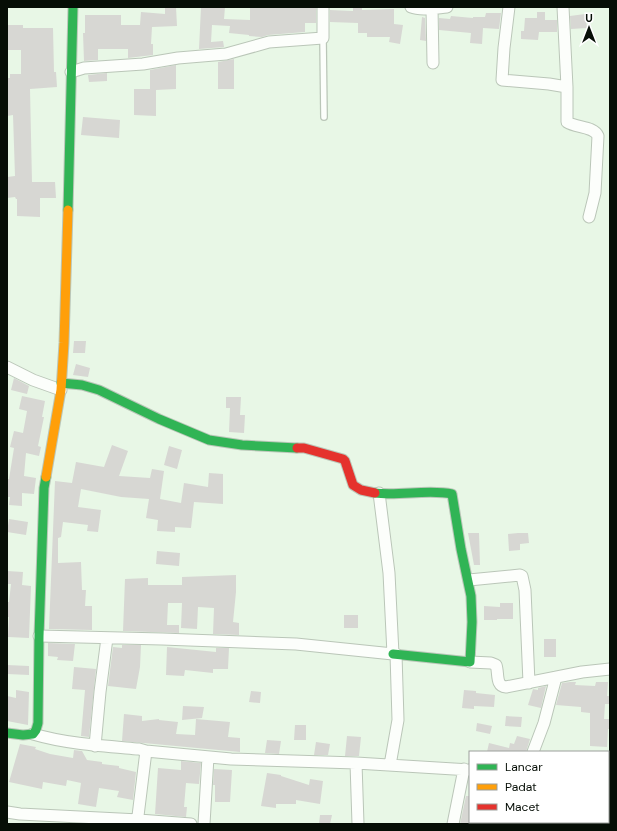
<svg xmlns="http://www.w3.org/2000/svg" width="617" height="831" viewBox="0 0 617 831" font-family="'DM Sans',sans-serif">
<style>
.building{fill:#d7d7d3}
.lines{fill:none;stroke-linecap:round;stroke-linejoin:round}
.lane-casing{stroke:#bac6b8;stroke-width:8}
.street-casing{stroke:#bac6b8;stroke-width:13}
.fast-casing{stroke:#bac6b8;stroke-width:11}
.slow-casing{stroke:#bac6b8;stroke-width:11}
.jam-casing{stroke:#bac6b8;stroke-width:11}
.lane{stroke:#fcfefb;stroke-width:5.5}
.street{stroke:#fcfefb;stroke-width:11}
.fast{stroke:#30b455;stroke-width:9}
.slow{stroke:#ff9f0a;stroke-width:9}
.jam{stroke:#e5322d;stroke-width:9}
</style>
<rect width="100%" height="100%" fill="#e8f7e6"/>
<path class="building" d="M165,7H176L177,26L152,27L151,44H153V55L128,58V49H98V60L84,61L83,33H85V15H121V25H140L141,12L165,14Z
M201,7H225L224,19L250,20V7H316V23H305V32L268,35L262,37L249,36V35L229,33L230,26L212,25L211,42L223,41L224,47L199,49Z
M353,7H362V10L394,9V24L403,25L400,44L389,42L390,37H367V33H358V23L330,22V10L353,11Z
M537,12H545V20H557V32H539L538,40L521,39V31H524L525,18H537Z
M486,13H501L499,29L483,28L482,44L470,43L471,33L439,30V18L450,19L451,16L473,18V17H485Z
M585,14L587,28L571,29L570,16Z
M422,17L425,18L426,41L420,40Z
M7,25H23V28H53L54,72H56L57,87L30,89L32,182H55L56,198H40V217L17,216V199H16L15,197L7,198V177L15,176L13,115L7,116V78H10V74H21V50H7Z
M234,59V89H218V62Z
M176,65V89L156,90V116L134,115V89H150V70Z
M107,73V81L89,82L88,75Z
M83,117L120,120L119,138L81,135Z
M74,341H86L85,353H73Z
M76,364L90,368L88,377L73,375Z
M14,378L29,386L27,394L11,390Z
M22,396L45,401L42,417H44L38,446L41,447L39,456L26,453L24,476L36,478L34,494L22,493V506L9,505L10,497H7V479H9L14,448L10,447L14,431L23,433L27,411L19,409Z
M226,397H241L240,415H245L244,433L229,432L230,408H226Z
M112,445L128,451L119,476L150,478L152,469L164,471L160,499L181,503L184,483L208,487L209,473L223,474V504L194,502L191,528L175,527V532L157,531L158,520L146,518L149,499L121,497L81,489L78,507L101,510L98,532L87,531L88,525L63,522L61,537L58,538V563L81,562L82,590H86L85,606H92V630L49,629L55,481L72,483L76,462L104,467Z
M169,446L182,450L177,469L164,465Z
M9,519L28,522L26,535L7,532Z
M468,533H479L480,565H474Z
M518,533H528L529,543L520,544V550L509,551L508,534Z
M157,551L180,553L179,566L156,564Z
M7,571L23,572L22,585L31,586L29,638L8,637L9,617H7V602H9L11,584H7Z
M236,575V592L233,622L239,623V635L213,634L214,608L198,607L197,629L181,628L182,603H168L167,625H179V633L123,631L125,579L148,578V585H182V577Z
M500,603H513V619H497V620H484V606L500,607Z
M344,615H358V628H344Z
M544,639H556V657H544Z
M48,643L75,644L73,661L57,660L58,657L48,656Z
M122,645H141L140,667L136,689L108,686L113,647L122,648Z
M167,647L216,652V648H229L228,669H213V673L185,670L184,676L166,675Z
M7,665L29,666V675L7,674Z
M74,667L96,669L89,737L81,736L85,690L72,689Z
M570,682H576L575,685L595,686L596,682H608L607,696H610V704H605L604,719H610V729H608L607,747L590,746V713L581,712V707L556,705L562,683Z
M546,686L541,708L528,705L533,689L538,690V688Z
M16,690L29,692L28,725L7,721V696L16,698Z
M464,690L476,691V693L495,695L494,707L474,706V709L462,708Z
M251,691L261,692L260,703L249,702Z
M183,706L204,707L202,718L182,720Z
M124,714L142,716V721L159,719V720L178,722L176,734L195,735L196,719L230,722L228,737L240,738V752L122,741Z
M506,716L522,717L521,727L505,726Z
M477,723L492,726L490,734L476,731Z
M295,725H306V740H294Z
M347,736L361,737L359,756H345Z
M517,736L530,739L526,752H487L489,743L509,748L510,743L514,744Z
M267,740L281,741L279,754L265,753Z
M316,742L330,744L328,755H314Z
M20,744L36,747L35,749L50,754L73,758L74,750L82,751L87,760L102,762V764L119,766V768L136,772L133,800L117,797L119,791L99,788L96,807L78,804L81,783L67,780L66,786L43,782L42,789L9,782Z
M181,761L201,763L199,784L186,783L184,807H187L186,817L155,814L158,768L181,770Z
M214,769L232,770L230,802H215V785H213Z
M267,773L281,775V776L309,785L310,779L323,781L320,804L296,800V804H276V808L261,806Z
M466,796H470V824H460Z
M320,815H332L330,824H319Z"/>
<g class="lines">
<g class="lane-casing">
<path id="lane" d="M323,38L324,117"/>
</g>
<g class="street-casing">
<path id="street" d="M411,7C421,11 436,8 447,7
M509,7L504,48L502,80L549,84L567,87V122C576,128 594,126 598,136L595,193L589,217
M563,7L567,87
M432,8L433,63
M71,72L84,68L143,64L178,58L226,54L269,42L323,38V7
M7,367L33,380L61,390
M469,580L520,575L522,576L525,590L529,683
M39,636L162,639L296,644L393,654L389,573L379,493
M470,662L491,663L496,665C499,673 495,686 506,687L582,672L610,669
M33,734C67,744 104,746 139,749L146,751L231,759L356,763L358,824
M95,746L100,692L107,638
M533,752L544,723L556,677
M356,763L470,770
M390,765L398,720L396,654
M608,798L610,799
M7,812L20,814L139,820L191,824
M137,824L146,751
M204,824L208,757
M453,824L464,769
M540,824L541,822"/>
</g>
<g class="fast-casing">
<path id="fast" d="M68,210L73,7
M61,383L82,385L99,390L159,419L209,440L242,445L297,448
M375,493C399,496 430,489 452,494L461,549L471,596L472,622L470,662L393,654
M7,733L23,735L33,734L36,730L38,723L39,636L44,488L46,477"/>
</g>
<g class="slow-casing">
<path id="slow" d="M46,477L61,390L64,343L68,210"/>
</g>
<g class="jam-casing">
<path id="jam" d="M297,448H304L343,459L345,461L353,485L361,490L375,493"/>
</g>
<use href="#lane" class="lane"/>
<use href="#street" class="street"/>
<use href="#fast" class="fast"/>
<use href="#slow" class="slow"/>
<use href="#jam" class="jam"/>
</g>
<rect width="617" height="831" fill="none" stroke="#060e06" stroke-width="16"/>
<rect x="469" y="751" width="140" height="72" fill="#ffffff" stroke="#9b9f9b"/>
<rect x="477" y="764" width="20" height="6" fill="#30b455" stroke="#9b9f9b"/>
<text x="505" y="771" font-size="12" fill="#060e06">Lancar</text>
<rect x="477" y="784" width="20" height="6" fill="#ff9f0a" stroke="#9b9f9b"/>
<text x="505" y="791" font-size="12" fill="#060e06">Padat</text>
<rect x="477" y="804" width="20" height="6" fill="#e5322d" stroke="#9b9f9b"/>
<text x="505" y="811" font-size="12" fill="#060e06">Macet</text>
<g transform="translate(589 28)" stroke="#ffffff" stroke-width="3" paint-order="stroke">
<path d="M0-3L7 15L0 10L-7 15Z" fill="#060e06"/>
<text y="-6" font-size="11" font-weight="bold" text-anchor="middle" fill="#060e06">U</text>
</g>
</svg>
